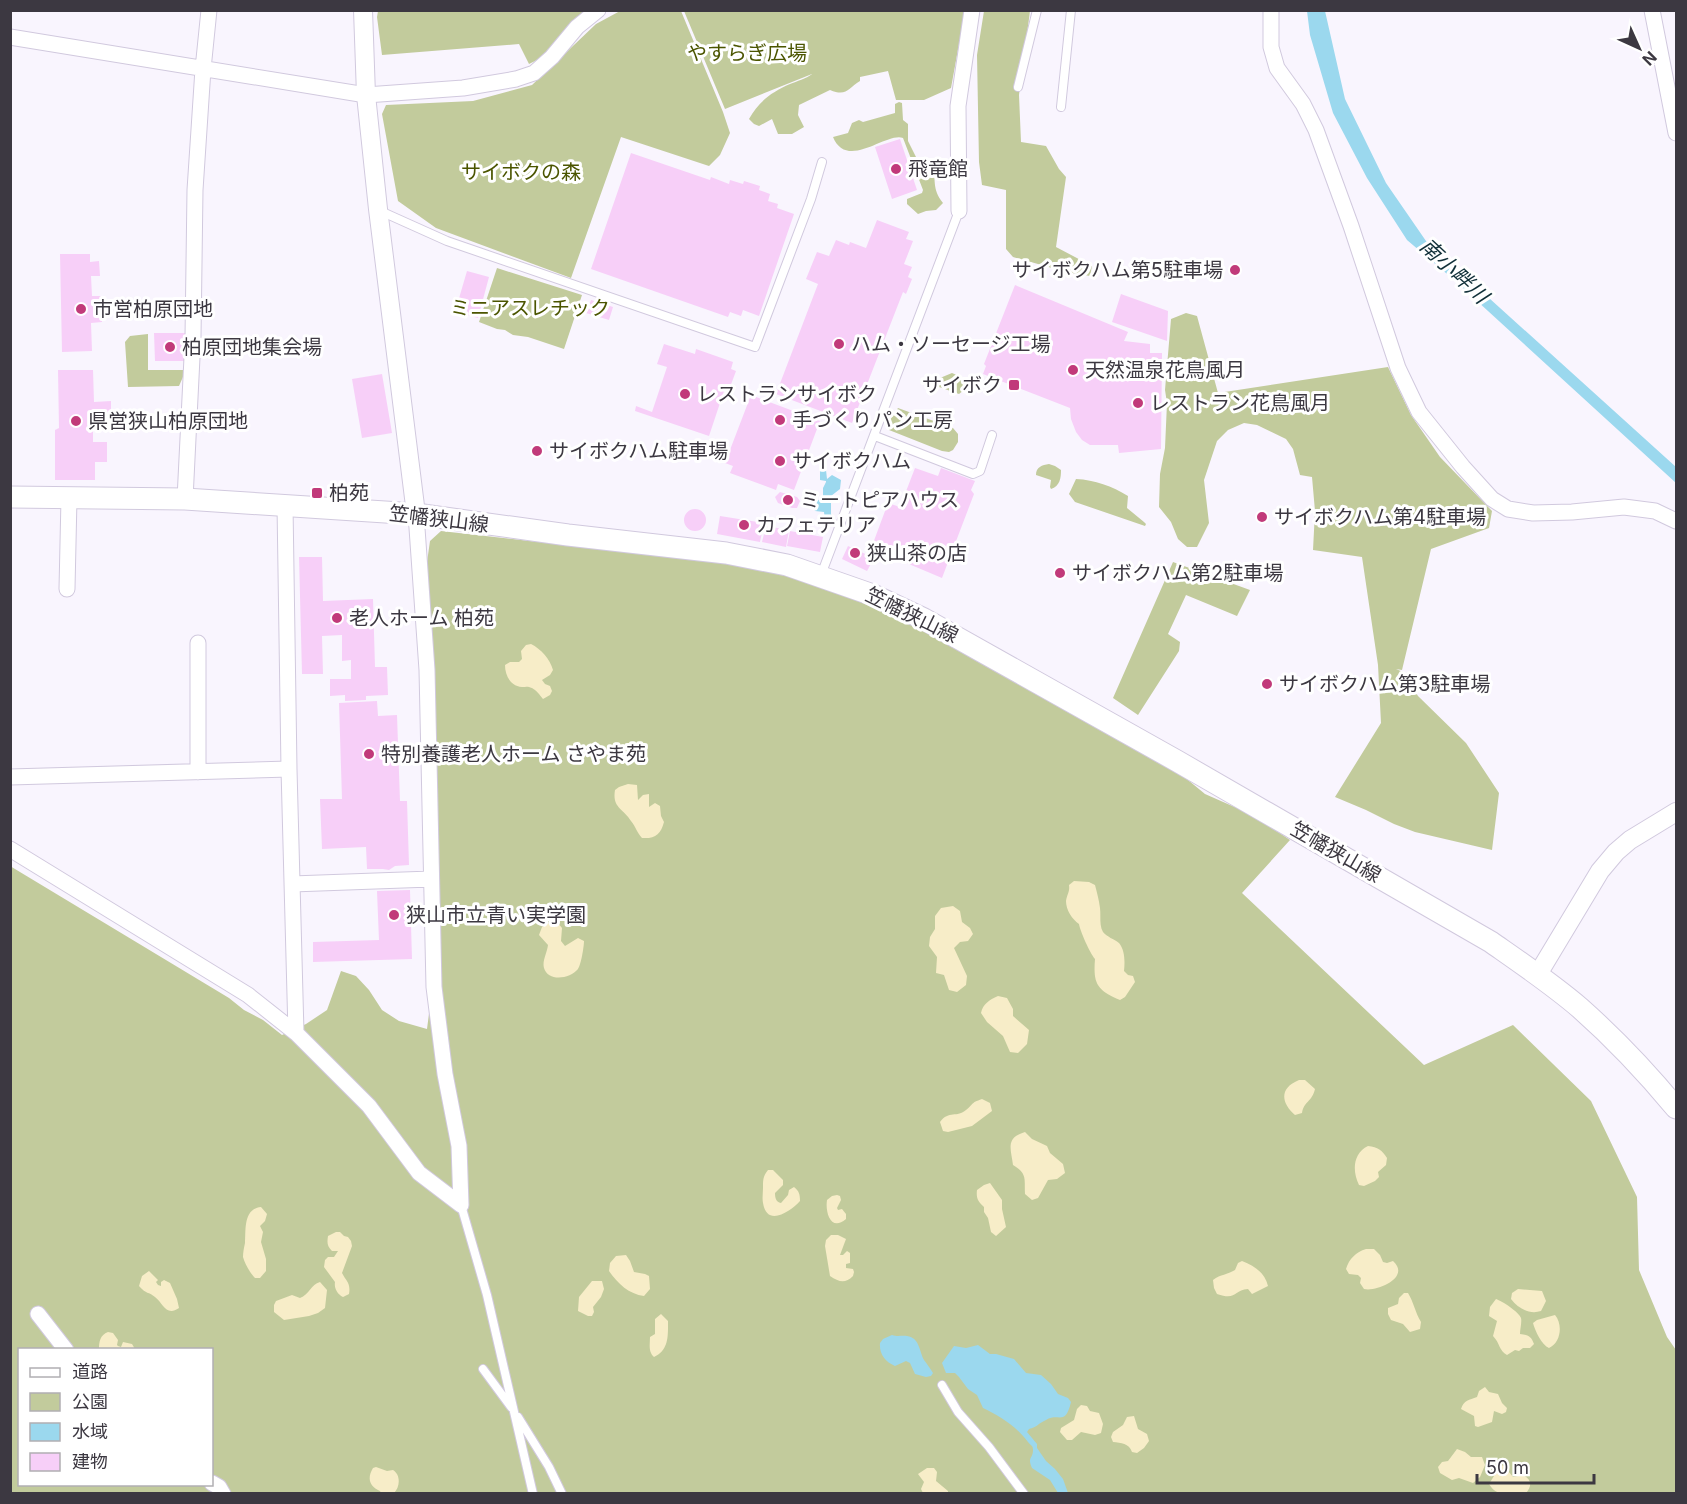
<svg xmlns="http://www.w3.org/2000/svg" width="1687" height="1504" viewBox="0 0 1687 1504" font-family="Inter,'Noto Sans JP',sans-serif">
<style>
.green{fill:#c2cb9c;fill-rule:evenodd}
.sand{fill:#f7edc8}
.water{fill:#9bd8ee}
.building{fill:#f7cff8}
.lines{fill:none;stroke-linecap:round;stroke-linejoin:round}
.service-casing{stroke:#d1c9de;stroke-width:10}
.minor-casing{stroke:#d1c9de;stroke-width:17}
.tertiary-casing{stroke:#d1c9de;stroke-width:20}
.secondary-casing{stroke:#d1c9de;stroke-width:23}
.service{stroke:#fff;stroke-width:8}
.minor{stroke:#fff;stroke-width:15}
.tertiary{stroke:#fff;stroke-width:18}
.secondary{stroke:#fff;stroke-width:21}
.poi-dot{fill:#c13a7a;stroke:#fff;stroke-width:2}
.labels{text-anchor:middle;stroke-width:6;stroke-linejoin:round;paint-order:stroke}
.park-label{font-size:20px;fill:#4b5500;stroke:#fff}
.poi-label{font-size:20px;fill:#3c3841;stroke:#fff;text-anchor:start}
.street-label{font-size:20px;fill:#3c3841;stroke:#fff}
.water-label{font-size:21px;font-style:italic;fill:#102f38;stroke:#fff}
</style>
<rect width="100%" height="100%" fill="#f9f5fe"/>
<path class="green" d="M407,10L410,12L593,11L541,58L529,64L519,44L382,55L377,17L378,11Z
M620,11H681L723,112L730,133L720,155L709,166L621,137L571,278L436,228L398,201L382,114L386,105L473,101L532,85L596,24Z
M684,11H965L951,88L924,100H896L888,71L860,77V81C848,88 847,97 830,90L799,105L798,115L804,127L792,134H778L772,119L759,126L754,124L749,119C759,101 772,92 790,84C797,81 806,79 812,74L725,109Z
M984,11H1030L1019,95L1021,142L1046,146L1059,169L1066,177L1056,247L1092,266L1090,276L1066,272L1013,257L1006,249V190L982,185L979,162L977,55Z
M899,102L902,103L903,120L908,124V141L916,157L932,163C937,180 931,188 943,203L936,210L926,211L918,214L907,204V199L922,193L923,190L903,138C886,132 847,171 833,137L848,133L852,123L859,120L863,122L895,113V104Z
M497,268L582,295L564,349L528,337L513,335L505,330L497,329L479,322Z
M1186,313L1197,316L1218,393L1388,367L1411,415L1440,457L1492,511L1489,528L1431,549L1402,670L1396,669L1403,672L1418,696L1466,743L1499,793L1492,850L1415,832L1394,824L1366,810L1335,797L1381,723L1378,665L1362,557L1313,550L1315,511L1312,477L1300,475L1293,449L1286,439L1257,425L1244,423L1228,430L1217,441L1204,480L1209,523L1197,547H1187L1178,539L1171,522L1159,507L1160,474L1165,448L1167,403L1165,390L1171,319Z
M148,334V370H186L179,386L128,387L125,342L130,336Z
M952,373L959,376L965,384L964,390L959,394L939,387L940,378Z
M898,408L953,428L958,434V442L953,450L949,452L942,451L889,430L890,420Z
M1049,464L1055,466L1061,470C1061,478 1060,486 1051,489L1050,487L1051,480L1036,475C1036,467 1042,465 1049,464Z
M1076,479C1095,480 1112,486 1128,496L1127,508L1144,522L1146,524L1145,526L1075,502L1069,494Z
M441,531L732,564L818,583L872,606L882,608L908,618L1177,771L1205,794L1255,816L1290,840L1242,893L1424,1065L1513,1025L1591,1101L1637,1197L1639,1270L1667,1337L1676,1350V1493H11L10,866L229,998L244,1010L263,1020L282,1035L306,1024L327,1010L341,971L356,976L369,990L382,1010L399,1021L427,1029L430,1006L426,569L430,541ZM20,1350H212V1484H20Z
M1173,562L1250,590L1237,616L1186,595L1168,634L1180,642L1179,651L1138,715L1113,698Z"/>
<path class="sand" d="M531,644C541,649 550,659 553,670L550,675L542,680L545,684L550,686L552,691L550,695L543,699C540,695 536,690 532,688C527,686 527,687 522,687C510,686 505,675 505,665L510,662H519L522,659L521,651L526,645Z
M628,784L637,785L638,800L643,795L649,794V807L655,803L660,806L661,816L664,822C661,834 655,839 642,838C637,833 636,827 631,821C623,808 612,808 615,790L619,787Z
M1074,881L1089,882L1095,885C1097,893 1099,900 1100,908C1101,916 1099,925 1103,932C1107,937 1114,939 1119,943C1125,950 1125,962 1124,971L1128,975L1133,976L1135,982L1125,997L1120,1000C1097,990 1093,984 1095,959C1090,953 1080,931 1079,924C1072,919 1066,910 1066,901C1067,894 1070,892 1069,885Z
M953,906L960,911L962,922L970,928L973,934L968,941L960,942L954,948L967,976L966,985L957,992L949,990L944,975L936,973L937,957L929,946L930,937L935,929V916L941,908Z
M557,922L562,928L561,941L565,946L578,938L584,941C584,947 581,965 578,969C570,979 548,982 544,968C542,961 547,953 548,945L539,935L542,927L549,923Z
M998,996L1007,998L1013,1009V1016L1029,1030L1027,1044L1018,1053L1010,1052L1003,1036L987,1022L981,1013C983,1004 989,1000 998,996Z
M1299,1080H1305L1315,1089C1312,1102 1304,1101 1302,1113L1295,1115C1281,1103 1279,1088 1299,1080Z
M982,1099L990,1103L992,1111L972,1126L948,1132L943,1131L940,1122C949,1110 957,1118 966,1110C974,1104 970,1103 982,1099Z
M1025,1132L1032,1139L1047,1146L1050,1153L1063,1164L1065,1173L1057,1179L1048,1180L1038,1198L1032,1200L1025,1194C1024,1179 1028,1174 1013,1165C1011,1149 1005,1138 1025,1132Z
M1368,1146C1378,1147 1382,1150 1387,1158L1386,1165L1378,1172L1379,1177L1375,1181L1364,1186L1359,1185C1352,1171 1353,1153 1368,1146Z
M768,1170H773L783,1180V1185L775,1193C775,1198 776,1202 781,1203L788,1195L789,1190L794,1187C799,1191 800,1194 800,1201C791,1211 767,1228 763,1203C762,1198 763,1193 763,1188C763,1180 763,1176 768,1170Z
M990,1183L1002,1200V1209L1006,1227L996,1236L991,1232L988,1218L984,1212V1207C978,1202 976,1198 977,1190L984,1185Z
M837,1195L840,1196L841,1200L837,1208L838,1210L842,1209L846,1214V1219C831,1232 825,1213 827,1200L832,1196Z
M261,1207L267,1214L265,1221L260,1226L263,1232L261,1242L266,1259V1271L260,1278H255C250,1273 245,1264 243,1257C243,1252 244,1248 245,1243C246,1230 243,1209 261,1207Z
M336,1232H340L344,1236L348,1237L351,1241L352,1246L342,1273C346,1281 351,1283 349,1294L343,1297C337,1294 334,1288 335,1282L324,1267L325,1260L328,1257H334L338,1251H332C327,1246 327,1243 328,1236Z
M831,1235H838L846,1239L840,1255H843L847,1251L850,1253V1263L846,1264V1268L853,1269L854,1272L853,1276C845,1284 839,1282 830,1276L825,1246L826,1240Z
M1366,1249H1374L1380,1255L1383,1262L1387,1263L1393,1261C1411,1277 1378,1292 1364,1289L1360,1283L1361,1278L1358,1275L1349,1274L1346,1269C1349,1259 1356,1252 1366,1249Z
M626,1255L630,1261L634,1272L645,1274L649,1276L650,1289L644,1296C629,1294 618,1284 609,1271L610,1263L616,1256Z
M1242,1261C1255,1266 1265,1273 1268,1286L1252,1294L1248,1289C1233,1290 1237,1301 1217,1294L1214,1288L1213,1280C1221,1274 1227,1275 1235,1270L1238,1263Z
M149,1271L158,1280L156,1282L158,1285L161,1286V1282L164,1280L170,1283L177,1299L179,1308C166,1317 163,1303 155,1297C148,1291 147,1295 139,1286L142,1276Z
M592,1281H602L604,1289L601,1297L593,1307L594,1312L592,1316H588L578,1311L579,1297Z
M320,1282L327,1290L325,1308L318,1313L309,1316L284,1320L274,1312V1305L276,1301L292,1295L300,1298C309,1295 311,1284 320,1282Z
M1518,1289L1542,1291L1546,1301L1541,1311C1529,1315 1518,1308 1511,1299L1512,1293Z
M1404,1293H1408C1414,1303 1415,1312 1421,1322L1420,1329L1410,1332L1403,1324L1391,1320L1388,1314V1308L1398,1304L1399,1298Z
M1496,1299C1502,1301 1519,1312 1521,1318C1522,1322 1520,1329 1520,1334C1528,1335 1531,1336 1534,1344L1530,1348H1523L1519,1351L1515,1350L1507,1355C1499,1351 1500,1343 1493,1336L1497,1321L1489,1316L1490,1307Z
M661,1314L668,1321C668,1336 669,1350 654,1357C648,1352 650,1344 650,1337L655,1334V1319Z
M1555,1315C1563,1324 1561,1343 1549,1348C1542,1345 1535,1331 1533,1323L1537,1320Z
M108,1332L113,1333L118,1340L117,1345L118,1346L121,1347L123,1342L132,1344L135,1349H99C99,1342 100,1335 108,1332Z
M1485,1387L1489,1392L1498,1394L1502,1403L1507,1408L1506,1412L1502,1414L1494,1411L1492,1422L1478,1427L1475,1426L1474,1416L1461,1409C1464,1400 1469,1400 1477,1397L1479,1391Z
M1081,1405L1087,1406L1090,1411L1099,1413L1103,1424L1101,1433L1095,1435L1081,1432L1072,1440H1067L1060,1432L1061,1428L1074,1420L1077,1409Z
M1134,1416L1138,1429L1147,1434L1149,1441L1144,1448L1137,1453L1132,1452C1129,1443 1121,1443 1113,1442L1111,1437L1113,1432L1123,1425L1127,1417Z
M1457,1449L1465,1452L1471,1457H1482L1485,1465L1480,1477L1473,1483L1459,1478L1452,1480L1440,1473L1438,1467L1442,1462L1448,1461Z
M1501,1465L1504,1466L1513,1477L1523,1475C1532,1480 1532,1486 1526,1493C1512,1494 1497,1498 1489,1484L1494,1476L1497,1467Z
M376,1467L387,1471L393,1470C401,1475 400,1487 394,1493H381L380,1491C369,1486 367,1478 373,1468Z
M927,1468H934L937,1472L936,1481L948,1491V1493H923L921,1489L924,1482L918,1474Z"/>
<path class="water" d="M1307,11H1325L1345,99L1386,183L1426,241L1676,467V483L1453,279L1407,240L1367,178L1333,113L1310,35Z
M820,470H826L827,479L832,475L841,480L840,489L831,496V514L833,518L831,523L825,520L824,512L815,511L812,506L823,496V488L826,482V481L820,480Z
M892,1335C898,1337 902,1335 907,1336C920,1338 919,1351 924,1360C927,1364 930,1368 933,1373L931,1376L926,1377L915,1374L910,1363L906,1361L895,1366C885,1362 879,1354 880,1343L883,1339Z
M978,1345L990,1354H996L1014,1359L1026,1373L1041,1375L1051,1384L1058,1394L1068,1398L1071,1402C1065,1427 1059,1412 1046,1420C1037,1424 1039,1426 1029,1429L1027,1432L1037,1444V1448L1046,1461L1055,1469L1063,1479L1068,1493H1058L1050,1480L1032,1468C1027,1457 1033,1459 1033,1450C1033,1445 1031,1446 1028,1442C1017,1427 1000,1416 983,1408L977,1395L968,1389L959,1377L955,1373H946L942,1363L954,1346L966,1348Z"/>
<path class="building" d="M900,139L917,190L892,199L875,147Z
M631,153L710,180L711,177L729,184L730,180L743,184L744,181L760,186L759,190L770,194L768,201L778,204L777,208L794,214L759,316L743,310L741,316L730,312L728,317L591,269Z
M877,220L909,232L906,239L913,241L904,264L912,267L908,277L912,279L906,294L903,292L852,423L776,394L818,284L806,279L817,252L829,256L836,240L849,245L850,242L866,248Z
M60,254H90V262L99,261L100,276H91L92,296H101L102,322L91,323L92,351L62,352Z
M467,271L489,277L478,318L455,312Z
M1015,285L1128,332L1124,341L1150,344V353H1162L1161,449L1119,453L1118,445H1090L1082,440L1076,432L1071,419L1070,408L983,374L986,366L984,364Z
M1121,294L1168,311L1167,341L1112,322Z
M591,300L613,307L609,320L586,313Z
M154,333H185V361H155Z
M664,344L695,354L696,349L733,362L731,369L736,371L729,390L725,388L709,436L635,411L636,406L652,412L667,367L657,364Z
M58,370H93L94,402L111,401V414H93V442H107V462H95V480H55V430L59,428Z
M382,374L392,433L362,438L352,379Z
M751,395L820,421L794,490L778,484L776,490L730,473L733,466L725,463Z
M915,468L938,476L941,468L975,481L971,490L974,494L942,578L897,559L899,556L872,546L888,503L900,507Z
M780,492L797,497L800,501L797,508H792L778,503L775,497Z
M684 520a11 11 0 1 1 22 0a11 11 0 1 1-22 0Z
M720,516L764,523L760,542L717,534Z
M766,526L789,530L786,547L762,542Z
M790,531L823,537L820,552L787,546Z
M848,546L874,558L867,571L842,559Z
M299,557H322L323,601L373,599L375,667H387L388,695L366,696V700L345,701V695L330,696V679H351V660L342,661V635L322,636L323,674H302Z
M377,701L378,716L397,715L400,801H407L409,865L395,866L389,870L383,869H367L366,847L322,849L320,799H342L339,703Z
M410,890L412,959L313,962V942L379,940L377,891Z"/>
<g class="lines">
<g class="service-casing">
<path id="service" d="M1018,87L1037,10
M1061,107L1071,10
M378,210L447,241L755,347L811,199L822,162
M875,436L973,474L980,471L992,435
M821,575L959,211
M461,1205L487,1295L533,1494
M483,1369L511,1407
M942,1385L958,1412L989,1447L1024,1494
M518,1417L549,1467L562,1494"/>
</g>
<g class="minor-casing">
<path id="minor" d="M1271,10V47L1277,68L1303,104L1316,130L1351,226L1398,368L1419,412L1463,467L1492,499L1508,509L1533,513L1572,512L1624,507L1655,511L1676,521
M1652,10L1676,133
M10,37L366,95L463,88L516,79L534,73L552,57L577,27L598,10
M959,211L958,106L972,10
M185,499L193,337L195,190L203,69L209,10
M285,505L289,769L296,1033
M416,514L427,670L434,987L445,1074L459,1146L461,1205
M67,589L69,498
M198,643V772
M10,777L289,769
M10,849L248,995L296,1033L369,1106L419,1173L461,1205
M292,884L431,879
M38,1314L66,1350
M212,1483L219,1487L223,1494"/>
</g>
<g class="tertiary-casing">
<path id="tertiary" d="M363,10L366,95L378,209L416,514
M1538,974L1600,871L1616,852L1630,840L1676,812"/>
</g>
<g class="secondary-casing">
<path id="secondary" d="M10,497L185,499L416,514L568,535L726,553L787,565L873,595L924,619L1177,761L1491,942C1521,963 1552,984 1580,1008C1615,1039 1647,1073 1676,1108"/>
</g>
<use href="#service" class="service"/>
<use href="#minor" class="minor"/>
<use href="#tertiary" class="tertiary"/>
<use href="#secondary" class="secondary"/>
</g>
<g class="poi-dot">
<circle cx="896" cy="169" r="6"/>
<circle cx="1235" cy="270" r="6"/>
<circle cx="81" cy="309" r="6"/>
<circle cx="839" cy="344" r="6"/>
<circle cx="170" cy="347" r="6"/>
<circle cx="1073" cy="370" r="6"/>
<rect x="1008" y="379" width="12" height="12" rx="3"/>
<circle cx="685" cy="394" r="6"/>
<circle cx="1138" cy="403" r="6"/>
<circle cx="780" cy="420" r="6"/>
<circle cx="76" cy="421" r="6"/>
<circle cx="537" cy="451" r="6"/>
<circle cx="780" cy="461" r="6"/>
<rect x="311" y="487" width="12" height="12" rx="3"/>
<circle cx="788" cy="500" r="6"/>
<circle cx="1262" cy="517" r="6"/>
<circle cx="744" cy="525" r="6"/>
<circle cx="855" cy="553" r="6"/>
<circle cx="1060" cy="573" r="6"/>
<circle cx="337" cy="618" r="6"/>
<circle cx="1267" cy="684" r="6"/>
<circle cx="369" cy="754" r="6"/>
<circle cx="394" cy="915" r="6"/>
</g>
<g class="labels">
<g class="park-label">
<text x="747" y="60">やすらぎ広場</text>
<text x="521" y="179">サイボクの森</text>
<text x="530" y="315">ミニアスレチック</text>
</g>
<g class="poi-label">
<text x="908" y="176">飛竜館</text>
<text x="1223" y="277" text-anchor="end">サイボクハム第5駐車場</text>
<text x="93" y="316">市営柏原団地</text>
<text x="851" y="351">ハム・ソーセージ工場</text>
<text x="182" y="354">柏原団地集会場</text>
<text x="1085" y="377">天然温泉花鳥風月</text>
<text x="1002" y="392" text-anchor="end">サイボク</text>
<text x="697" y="401">レストランサイボク</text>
<text x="1150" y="410">レストラン花鳥風月</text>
<text x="792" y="427">手づくりパン工房</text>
<text x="88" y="428">県営狭山柏原団地</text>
<text x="549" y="458">サイボクハム駐車場</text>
<text x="792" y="468">サイボクハム</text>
<text x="329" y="500">柏苑</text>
<text x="800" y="507">ミートピアハウス</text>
<text x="1274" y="524">サイボクハム第4駐車場</text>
<text x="756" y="532">カフェテリア</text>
<text x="867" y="560">狭山茶の店</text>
<text x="1072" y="580">サイボクハム第2駐車場</text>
<text x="349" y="625">老人ホーム 柏苑</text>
<text x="1279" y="691">サイボクハム第3駐車場</text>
<text x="381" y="761">特別養護老人ホーム さやま苑</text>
<text x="406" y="922">狭山市立青い実学園</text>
</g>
<g class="street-label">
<text transform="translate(439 519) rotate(7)" y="7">笠幡狭山線</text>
<text transform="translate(912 615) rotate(26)" y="7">笠幡狭山線</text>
<text transform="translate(1336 852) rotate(30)" y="7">笠幡狭山線</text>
</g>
<g class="water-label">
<text transform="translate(1454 271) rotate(43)" y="7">南小畔川</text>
</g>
</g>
<rect width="1687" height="1504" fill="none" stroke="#3c3841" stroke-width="24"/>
<rect x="18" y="1348" width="195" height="138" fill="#ffffff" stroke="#b1afb3" stroke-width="1.5"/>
<rect x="30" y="1368" width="30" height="9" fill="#ffffff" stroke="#b1afb3" stroke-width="1.5"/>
<text x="72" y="1378" font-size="18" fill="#3c3841">道路</text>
<rect x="30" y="1393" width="30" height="18" fill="#c2cb9c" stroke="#b1afb3" stroke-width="1.5"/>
<text x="72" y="1408" font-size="18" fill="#3c3841">公園</text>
<rect x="30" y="1423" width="30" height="18" fill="#9bd8ee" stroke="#b1afb3" stroke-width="1.5"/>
<text x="72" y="1438" font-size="18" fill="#3c3841">水域</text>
<rect x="30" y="1453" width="30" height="18" fill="#f7cff8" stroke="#b1afb3" stroke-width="1.5"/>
<text x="72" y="1468" font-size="18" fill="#3c3841">建物</text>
<g transform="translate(1639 48) rotate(135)" stroke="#ffffff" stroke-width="4.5" paint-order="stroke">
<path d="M0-4.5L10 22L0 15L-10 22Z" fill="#3c3841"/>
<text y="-9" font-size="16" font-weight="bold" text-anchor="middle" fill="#3c3841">N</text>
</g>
<path d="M1477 1474v9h117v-9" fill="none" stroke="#3c3841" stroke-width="3"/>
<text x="1486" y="1474" font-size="18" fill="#3c3841" stroke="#ffffff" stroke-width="4.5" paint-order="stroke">50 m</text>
</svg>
